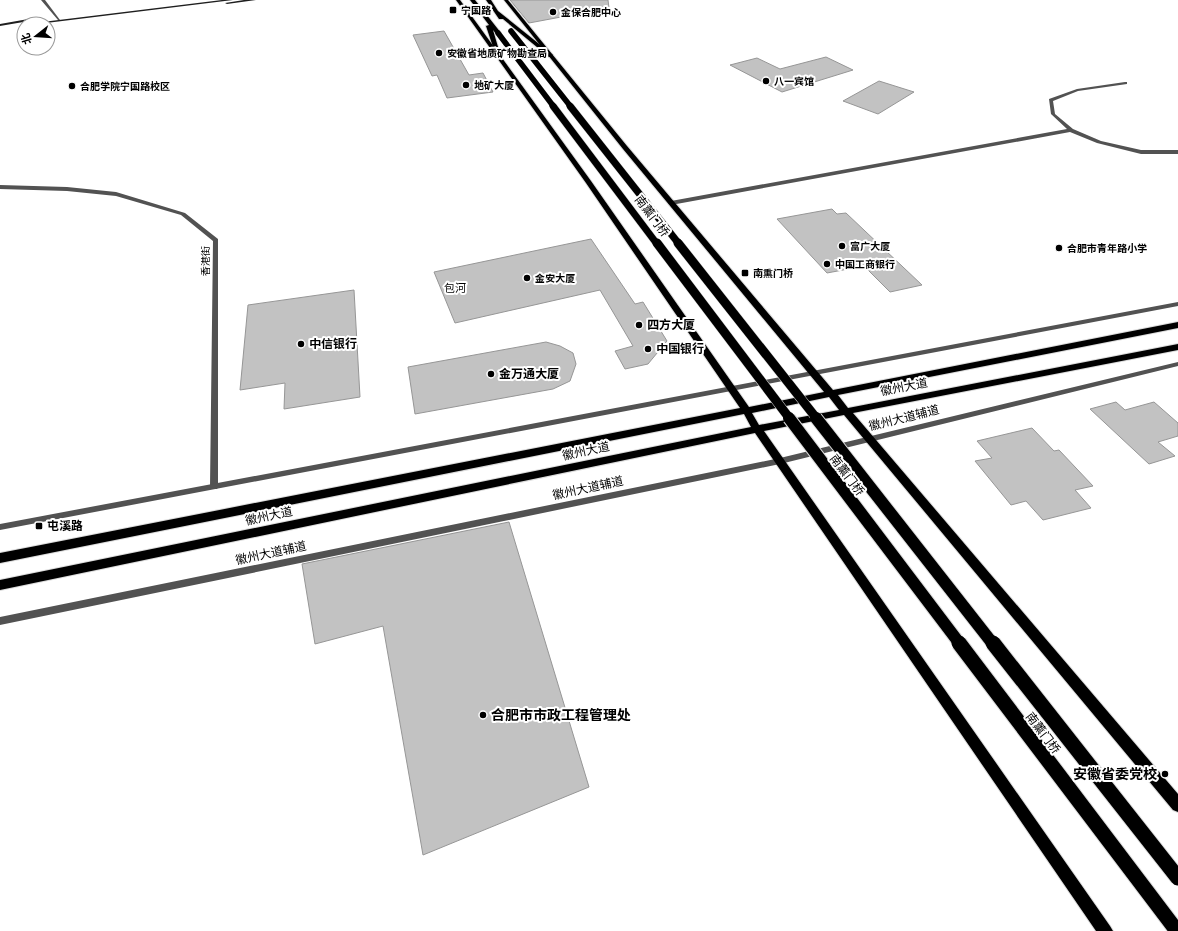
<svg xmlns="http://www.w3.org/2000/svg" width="1178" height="931" viewBox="0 0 1178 931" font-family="'Titillium Web','Noto Sans SC',sans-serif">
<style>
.building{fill:#c2c2c2;stroke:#969696}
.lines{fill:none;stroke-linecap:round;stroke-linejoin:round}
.primary-casing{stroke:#dbdbdb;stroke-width:2}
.trunk-casing{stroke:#dbdbdb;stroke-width:2}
.minor{fill:#525252;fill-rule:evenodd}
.tertiary{fill:#525252;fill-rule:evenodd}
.secondary{fill:#1f1f1f;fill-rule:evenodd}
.primary{fill:#000;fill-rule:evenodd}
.trunk{fill:#000;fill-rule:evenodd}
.trunk-bridge-far4-casing{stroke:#dbdbdb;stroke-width:6;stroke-linecap:butt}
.trunk-bridge-far3-casing{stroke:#dbdbdb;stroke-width:8;stroke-linecap:butt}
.trunk-bridge-far2-casing{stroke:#dbdbdb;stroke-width:10;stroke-linecap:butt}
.trunk-bridge-far1-casing{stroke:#dbdbdb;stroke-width:14;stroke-linecap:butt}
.trunk-bridge-casing{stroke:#dbdbdb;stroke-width:17;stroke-linecap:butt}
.trunk-bridge-far4{stroke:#000;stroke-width:5.5}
.trunk-bridge-far3{stroke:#000;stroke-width:7}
.trunk-bridge-far2{stroke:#000;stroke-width:9}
.trunk-bridge-far1{stroke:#000;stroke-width:12}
.trunk-bridge{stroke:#000;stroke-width:15}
.poi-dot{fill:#000;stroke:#fff;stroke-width:1.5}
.labels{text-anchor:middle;stroke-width:4;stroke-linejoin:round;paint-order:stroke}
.far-poi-label{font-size:10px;font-weight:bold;fill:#000;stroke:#fff;text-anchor:start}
.far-street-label{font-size:10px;fill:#000;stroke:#fff}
.far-neighbourhood-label{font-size:11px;fill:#000;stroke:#fff}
.street-label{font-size:12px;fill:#000;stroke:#fff}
.poi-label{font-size:12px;font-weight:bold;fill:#000;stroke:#fff;text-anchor:start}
.near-poi-label{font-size:14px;font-weight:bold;fill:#000;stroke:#fff;text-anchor:start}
</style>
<rect width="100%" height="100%" fill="#fff"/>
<path class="building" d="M510,0H608L609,8L529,23Z
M444,31L469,75L483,73L493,92L447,98L437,75L432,76L413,35Z
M826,57L853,70L782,92L730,65L757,58L780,69Z
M879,81L914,92L878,114L843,101Z
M832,209L837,214L846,213L922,285L890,292L864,266L827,273L777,219Z
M591,239L635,304L643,302L667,341L648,364L625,369L615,351L633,346L600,290L455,323L434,272Z
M354,290L360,397L284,409L285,383L240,390L248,305Z
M546,342L560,346L573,353L576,364L570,381L553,389L415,414L408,367Z
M1116,402L1125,410L1154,402L1178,423V436L1158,442L1175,456L1149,464L1090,409Z
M1032,428L1054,451L1059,450L1093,486L1075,490L1091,508L1043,520L1026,501L1011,505L975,461L992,458L977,441Z
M509,522L589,787L423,855L383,626L315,644L302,564Z"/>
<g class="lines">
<g class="primary-casing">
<path id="primary" d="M456,0H460L591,181L749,407L824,392L623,149L504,0H508L627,146L833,390L1178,322V328L838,395L848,408L1178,344V350L853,413L1178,794V812L1173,810L844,415L764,431L1110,926L1113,931H1096L755,433L0,590V580L751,427L744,414L0,563V553L740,408L586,183ZM829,397L839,410L759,425L752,413Z"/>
</g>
<g class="trunk-casing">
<path id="trunk" d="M470,0H475L501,33L496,34L493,30L501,57L496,56L486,26L489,25Z
M486,0H491L498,11L553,55V57H549L503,19H499Z"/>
</g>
<path class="minor" d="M41,0H45L60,20H58Z
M1125,82H1127V84L1078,91L1053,101L1055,114L1073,129L1101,141L1141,150H1178V154H1141L1097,143L1070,132L671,205L668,203L671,201L1067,129L1051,114L1049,99L1077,89Z
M0,185L67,187L116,192L185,213L218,239V487L217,489H211L210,487L213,241L181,215L116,196L67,191L0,189Z"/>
<path class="tertiary" d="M1178,302V306L0,530V524Z
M1178,362V366L780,464L0,625V617L780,458Z"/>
<path class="secondary" d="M222,0H233L38,24H26Z
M244,0H256L227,4L225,3Z
M34,18L35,20L0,26V24Z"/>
<use href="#primary" class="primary"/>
<use href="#trunk" class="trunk"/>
<g class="trunk-bridge-far4-casing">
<path id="trunk-bridge-far4" d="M511,31L571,107
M498,33L554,107"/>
</g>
<g class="trunk-bridge-far3-casing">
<path id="trunk-bridge-far3" d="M553,106L657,244
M570,106L679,244"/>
</g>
<g class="trunk-bridge-far2-casing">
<path id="trunk-bridge-far2" d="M657,243L790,419
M678,243L817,419"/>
</g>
<g class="trunk-bridge-far1-casing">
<path id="trunk-bridge-far1" d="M789,418L960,644
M816,418L993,644"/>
</g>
<g class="trunk-bridge-casing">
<path id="trunk-bridge" d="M959,643L1177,931
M993,643L1178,878"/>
</g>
<use href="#trunk-bridge-far4" class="trunk-bridge-far4"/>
<use href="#trunk-bridge-far3" class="trunk-bridge-far3"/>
<use href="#trunk-bridge-far2" class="trunk-bridge-far2"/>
<use href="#trunk-bridge-far1" class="trunk-bridge-far1"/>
<use href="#trunk-bridge" class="trunk-bridge"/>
</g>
<g class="poi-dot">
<rect x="449" y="6" width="8" height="8" rx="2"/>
<circle cx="553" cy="12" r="4"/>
<circle cx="439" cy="53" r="4"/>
<circle cx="766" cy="81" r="4"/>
<circle cx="466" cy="85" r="4"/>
<circle cx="72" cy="86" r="4"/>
<circle cx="842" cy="246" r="4"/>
<circle cx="1059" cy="248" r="4"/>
<circle cx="827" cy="264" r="4"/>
<rect x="741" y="269" width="8" height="8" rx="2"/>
<circle cx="527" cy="278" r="4"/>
<circle cx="639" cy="325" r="4"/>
<circle cx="301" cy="344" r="4"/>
<circle cx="648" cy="349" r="4"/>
<circle cx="491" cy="374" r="4"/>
<rect x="35" y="522" width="8" height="8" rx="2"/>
<circle cx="483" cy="715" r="4"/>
<circle cx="1165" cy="774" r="4"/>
</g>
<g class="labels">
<g class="far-poi-label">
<text x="461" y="14">宁国路</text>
<text x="561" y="16">金保合肥中心</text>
<text x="447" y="57">安徽省地质矿物勘查局</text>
<text x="774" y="85">八一宾馆</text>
<text x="474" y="89">地矿大厦</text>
<text x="80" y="90">合肥学院宁国路校区</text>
<text x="850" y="250">富广大厦</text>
<text x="1067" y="252">合肥市青年路小学</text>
<text x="835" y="268">中国工商银行</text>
<text x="753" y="277">南熏门桥</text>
<text x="535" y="282">金安大厦</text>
</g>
<g class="far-street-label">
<text transform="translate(205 261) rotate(-90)" y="4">香港街</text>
</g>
<g class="far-neighbourhood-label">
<text x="455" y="292">包河</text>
</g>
<g class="street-label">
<text transform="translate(652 216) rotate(53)" y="4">南薰门桥</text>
<text transform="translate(904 387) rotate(-11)" y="4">徽州大道</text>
<text transform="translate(904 418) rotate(-14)" y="4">徽州大道辅道</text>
<text transform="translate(586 451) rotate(-12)" y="4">徽州大道</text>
<text transform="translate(847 475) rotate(53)" y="4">南薰门桥</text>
<text transform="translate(588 488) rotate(-12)" y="4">徽州大道辅道</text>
<text transform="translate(269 516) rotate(-12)" y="4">徽州大道</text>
<text transform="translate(271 553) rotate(-12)" y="4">徽州大道辅道</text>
<text transform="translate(1043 733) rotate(53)" y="4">南薰门桥</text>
</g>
<g class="poi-label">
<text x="647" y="329">四方大厦</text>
<text x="309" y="348">中信银行</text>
<text x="656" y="353">中国银行</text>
<text x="499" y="378">金万通大厦</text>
<text x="47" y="530">屯溪路</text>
</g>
<g class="near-poi-label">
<text x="491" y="720">合肥市市政工程管理处</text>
<text x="1157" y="779" text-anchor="end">安徽省委党校</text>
</g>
</g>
<g transform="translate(36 36) rotate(253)"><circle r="19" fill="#ffffff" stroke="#999999"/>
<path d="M0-3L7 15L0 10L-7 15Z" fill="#000000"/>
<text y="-6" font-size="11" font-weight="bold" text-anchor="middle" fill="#000000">北</text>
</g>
</svg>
